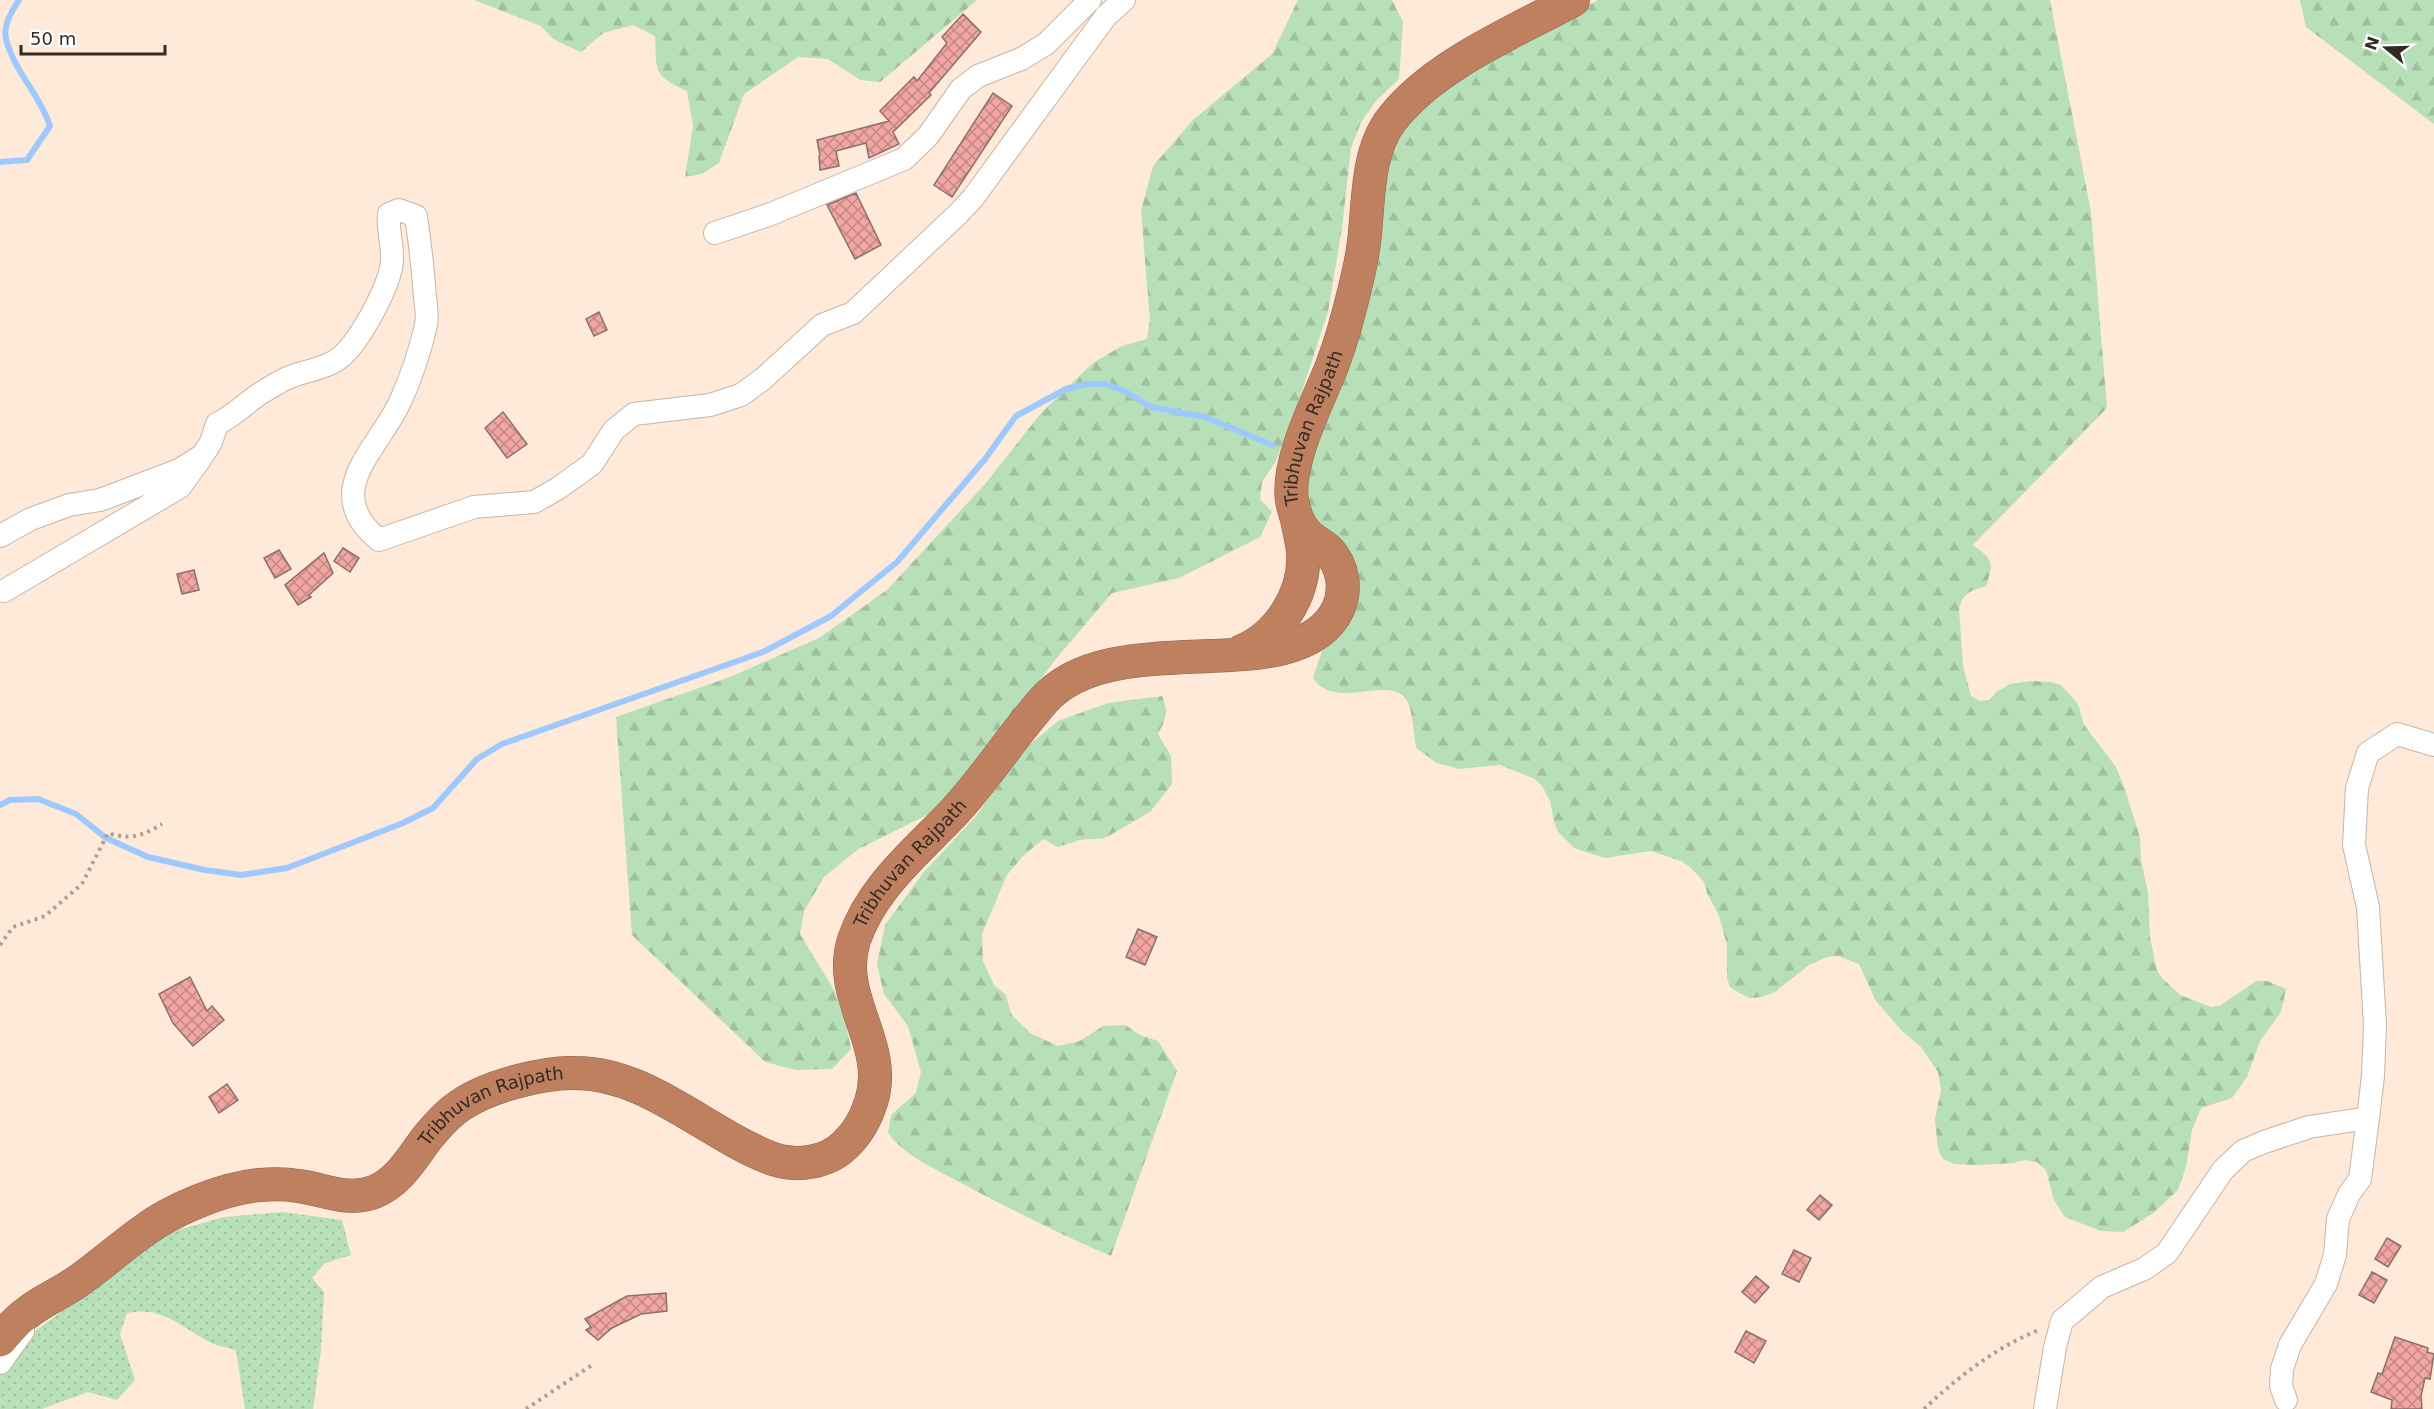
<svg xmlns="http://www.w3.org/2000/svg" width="2434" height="1409" viewBox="0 0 2434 1409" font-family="'DejaVu Sans',sans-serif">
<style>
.green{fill:url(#green-dots)}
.forest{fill:url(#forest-firs)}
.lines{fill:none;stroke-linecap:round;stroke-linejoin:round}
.stream{stroke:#9ec9ff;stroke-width:6}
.building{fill:url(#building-cross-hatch);stroke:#8a706e;stroke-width:1.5}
.street-casing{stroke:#c9b4a4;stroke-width:24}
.highway-casing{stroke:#8e624a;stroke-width:34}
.path{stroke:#af9e92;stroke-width:4;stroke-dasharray:3 4.5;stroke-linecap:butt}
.street{stroke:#fff;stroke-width:22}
.highway{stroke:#bf805f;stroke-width:33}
.labels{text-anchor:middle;stroke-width:5;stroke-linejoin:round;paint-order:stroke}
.street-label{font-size:18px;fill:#332a24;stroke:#fff}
</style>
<defs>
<pattern id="green-dots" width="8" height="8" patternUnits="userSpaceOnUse" patternTransform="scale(1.5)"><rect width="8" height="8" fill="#b7dfb8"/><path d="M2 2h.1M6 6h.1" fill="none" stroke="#9ec09e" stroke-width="1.8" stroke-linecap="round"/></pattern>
<pattern id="forest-firs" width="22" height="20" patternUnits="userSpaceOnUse" patternTransform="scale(1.5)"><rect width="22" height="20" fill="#b7dfb8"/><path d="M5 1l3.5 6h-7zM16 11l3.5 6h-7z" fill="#9ec09e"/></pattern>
<pattern id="building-cross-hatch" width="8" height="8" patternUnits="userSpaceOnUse" patternTransform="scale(1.5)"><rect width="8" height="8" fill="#f1a6a1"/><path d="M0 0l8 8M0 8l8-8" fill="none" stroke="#c48783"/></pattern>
</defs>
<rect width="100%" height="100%" fill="#ffe9d9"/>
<path class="green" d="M282,1212L342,1220L351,1255L325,1263L312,1278L324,1292L321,1349L313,1409H245L236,1350C229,1348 221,1347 214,1344C182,1329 164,1305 127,1313L120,1334L135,1380L117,1400L88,1392L42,1409H0V1365L30,1335L167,1233L224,1217Z"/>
<path class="forest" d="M474,0H977L880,82L860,80L828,59L798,57L744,94L719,163L702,174L685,177L693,126L687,91C652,75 657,71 655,36L633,25L603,33L581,52L553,39L541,26Z
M1298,0H1392L1403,22L1399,79L1376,101L1361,122L1351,148L1342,228L1328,312L1297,406L1276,461L1262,482L1260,499L1272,512L1260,537L1179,578L1112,593L1055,660L964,782L935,811L857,850L824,877L804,911L800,934L834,990L846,1025L851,1049L832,1069L797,1070L765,1062L632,935L616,717L730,677L819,638L887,590L985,484L1041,413L1093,363L1122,346L1147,339L1150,319L1141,211L1153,166L1193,120L1272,54Z
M1598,0H2050L2091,212L2107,408L1973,545C1993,559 1994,563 1986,586C1970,591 1962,593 1959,610L1963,666L1971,696L1980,701L1990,700L1996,692L2010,684L2030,681L2051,682L2061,685L2078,704L2084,725L2116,767L2124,786L2140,838L2141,861L2148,892L2150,938L2157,971L2164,980L2180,995L2211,1007L2221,1005L2256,981H2267L2286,989L2281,1012L2260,1041L2247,1077L2240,1087L2232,1098L2201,1108L2192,1130L2186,1167L2178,1190L2152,1214L2123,1232L2101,1231L2065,1217L2054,1200L2046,1170L2037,1162L2025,1160L2013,1163L1977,1165L1954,1164L1943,1159L1938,1149L1935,1119L1941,1090L1938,1072L1921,1047L1902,1031L1876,1001L1859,964L1838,956L1827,957L1809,965L1775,992L1762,997L1750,998L1741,994L1730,987L1727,978V945L1719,916L1707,893L1704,882L1690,867L1681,861L1651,851L1605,858L1574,848L1558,832L1554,822L1550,801L1542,786L1535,779L1500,765L1459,769L1437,763L1416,748C1414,734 1413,718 1409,705C1396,669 1336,714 1313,678L1325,642L1343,627L1313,527L1305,479L1383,180C1389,163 1394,145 1405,130C1449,70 1536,37 1598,0Z
M2300,0H2434V124L2306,27Z
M1162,696C1169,712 1166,719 1158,734L1171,756L1172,784L1150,812L1105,838L1079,840L1058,847L1043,839L1022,857L1007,875L982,934L983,961L994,985L1006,995L1011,1014L1030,1033L1058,1046L1080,1041L1103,1026L1125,1025L1140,1035L1158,1041L1177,1071L1111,1256C1060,1234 1012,1210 963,1184C936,1169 906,1157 888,1133L891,1115L916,1093L921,1072L908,1026L884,994L877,964L885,925L923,873L976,816L1028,746L1058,721L1108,703Z"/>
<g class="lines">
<path class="stream" d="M0,162L27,160L50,126C40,95 14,71 6,39C3,26 12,10 19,0
M0,805L10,800L38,799L76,814L106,838L148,857L205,870L241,875L287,868L403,823L433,808L477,759L502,744L763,652L831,616L897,562L985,459L1016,416L1066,389L1086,384H1106L1124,391L1151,407L1205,417L1272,445"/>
</g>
<path class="building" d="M963,14L981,32L929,93L931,95L893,132L899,144L869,158L866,143L836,151L839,166L820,170L819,156L820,155L817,140L889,121L880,111L914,77L917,81L947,43L942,37Z
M993,93L1012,106L952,197L934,185Z
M856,193L881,245L855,259L827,205Z
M599,312L607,330L594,336L586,319Z
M503,412L527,444L507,458L485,428Z
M343,548L359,558L350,572L334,561Z
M279,550L291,569L275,578L264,558Z
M324,553L333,573L309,595L311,597L298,605L285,585Z
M194,570L199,590L182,594L177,574Z
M1138,929L1157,937L1145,965L1126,957Z
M190,977L207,1011L212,1006L224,1020L193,1046L173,1023L159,994Z
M227,1084L238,1100L219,1113L209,1097Z
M1820,1195L1832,1205L1819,1220L1807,1210Z
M2387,1238L2401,1246L2388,1267L2375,1259Z
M1794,1250L1811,1258L1799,1282L1782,1274Z
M2372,1272L2387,1280L2374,1303L2359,1295Z
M1756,1276L1769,1287L1755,1303L1742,1292Z
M666,1293L667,1311L641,1314L612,1328L598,1340L586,1330L591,1327L585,1319L627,1296Z
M1746,1331L1766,1341L1754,1363L1735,1352Z
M2395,1337L2428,1348L2427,1352L2434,1354L2430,1379L2425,1378L2421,1396L2422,1409H2391L2392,1400L2371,1392L2378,1373L2382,1374Z"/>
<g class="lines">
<g class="street-casing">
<path id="street" d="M715,233L771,214L904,159L928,136L961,89L978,76L1021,59L1046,44L1090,0
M0,536L31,519L69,505L100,500L179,470L203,455L211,442L217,424C236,415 248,400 266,390C274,385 282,380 290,377C307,370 327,369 342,356C360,340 386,292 391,268C395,249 387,233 389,214L399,210L416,216C420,243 423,270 425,297C426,306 428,316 426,325C420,351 411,378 400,402C377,451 320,492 379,540L474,507L534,502L557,489L592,464L614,430L634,414L710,405L741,395L763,379L822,325L853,313L957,215L973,198L1106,16L1124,0
M4,591L180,487L199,461
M0,1363L23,1331
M2286,1400L2281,1386L2282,1369L2290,1345L2326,1284L2335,1255L2338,1219L2349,1194L2360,1179L2368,1118
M2045,1409L2055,1347L2062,1321L2102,1287L2144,1269L2167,1253L2223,1170L2243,1151L2264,1142L2309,1127L2368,1118L2373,1076L2375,1025L2368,907L2354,845L2357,788L2368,753L2397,734L2434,745"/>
</g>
<g class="highway-casing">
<g id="highway">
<path d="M1242,651C1279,636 1306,593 1303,552C1302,541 1299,530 1297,519"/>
<path id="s1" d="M0,1340C8,1331 16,1320 27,1313C43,1300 64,1292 81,1279C102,1264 121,1247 142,1232C171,1210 223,1188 260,1185C273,1184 286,1184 298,1186C324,1189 347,1202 374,1192C399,1182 412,1158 427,1138C438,1125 449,1112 464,1103C490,1086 544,1072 575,1073C649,1073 706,1134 773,1159C796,1167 827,1163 845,1145C857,1134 866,1118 871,1102C890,1044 835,998 854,940C872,886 919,850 956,810C988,775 1013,735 1044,700C1114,621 1298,693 1338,609C1347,589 1343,566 1328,550C1322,544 1313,541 1307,534C1299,526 1294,512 1292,500C1286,463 1318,401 1332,366C1341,342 1348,317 1354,292C1358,276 1362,259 1364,242C1369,202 1366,152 1392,119C1434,65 1514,32 1573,0"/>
</g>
</g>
<path class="path" d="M0,945L13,927L45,916L82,884L108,833C131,840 142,836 162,824
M526,1409L592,1365
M1924,1409C1958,1377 1996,1347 2039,1330"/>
<use href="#street" class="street"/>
<use href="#highway" class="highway"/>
</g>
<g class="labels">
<g class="street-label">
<text dy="6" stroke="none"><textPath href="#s1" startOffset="2010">Tribhuvan Rajpath</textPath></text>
<text dy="6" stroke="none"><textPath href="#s1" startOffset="1275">Tribhuvan Rajpath</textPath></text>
<text dy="6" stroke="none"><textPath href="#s1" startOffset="574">Tribhuvan Rajpath</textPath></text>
</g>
</g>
<g transform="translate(2386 48) rotate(289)" stroke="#ffffff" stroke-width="4.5" paint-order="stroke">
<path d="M0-4.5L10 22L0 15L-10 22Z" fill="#332a24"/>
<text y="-9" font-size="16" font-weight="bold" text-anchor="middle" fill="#332a24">N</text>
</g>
<path d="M21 45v9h144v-9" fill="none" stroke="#332a24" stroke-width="3"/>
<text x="30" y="45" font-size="18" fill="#332a24" stroke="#ffffff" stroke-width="4.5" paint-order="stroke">50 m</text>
</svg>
